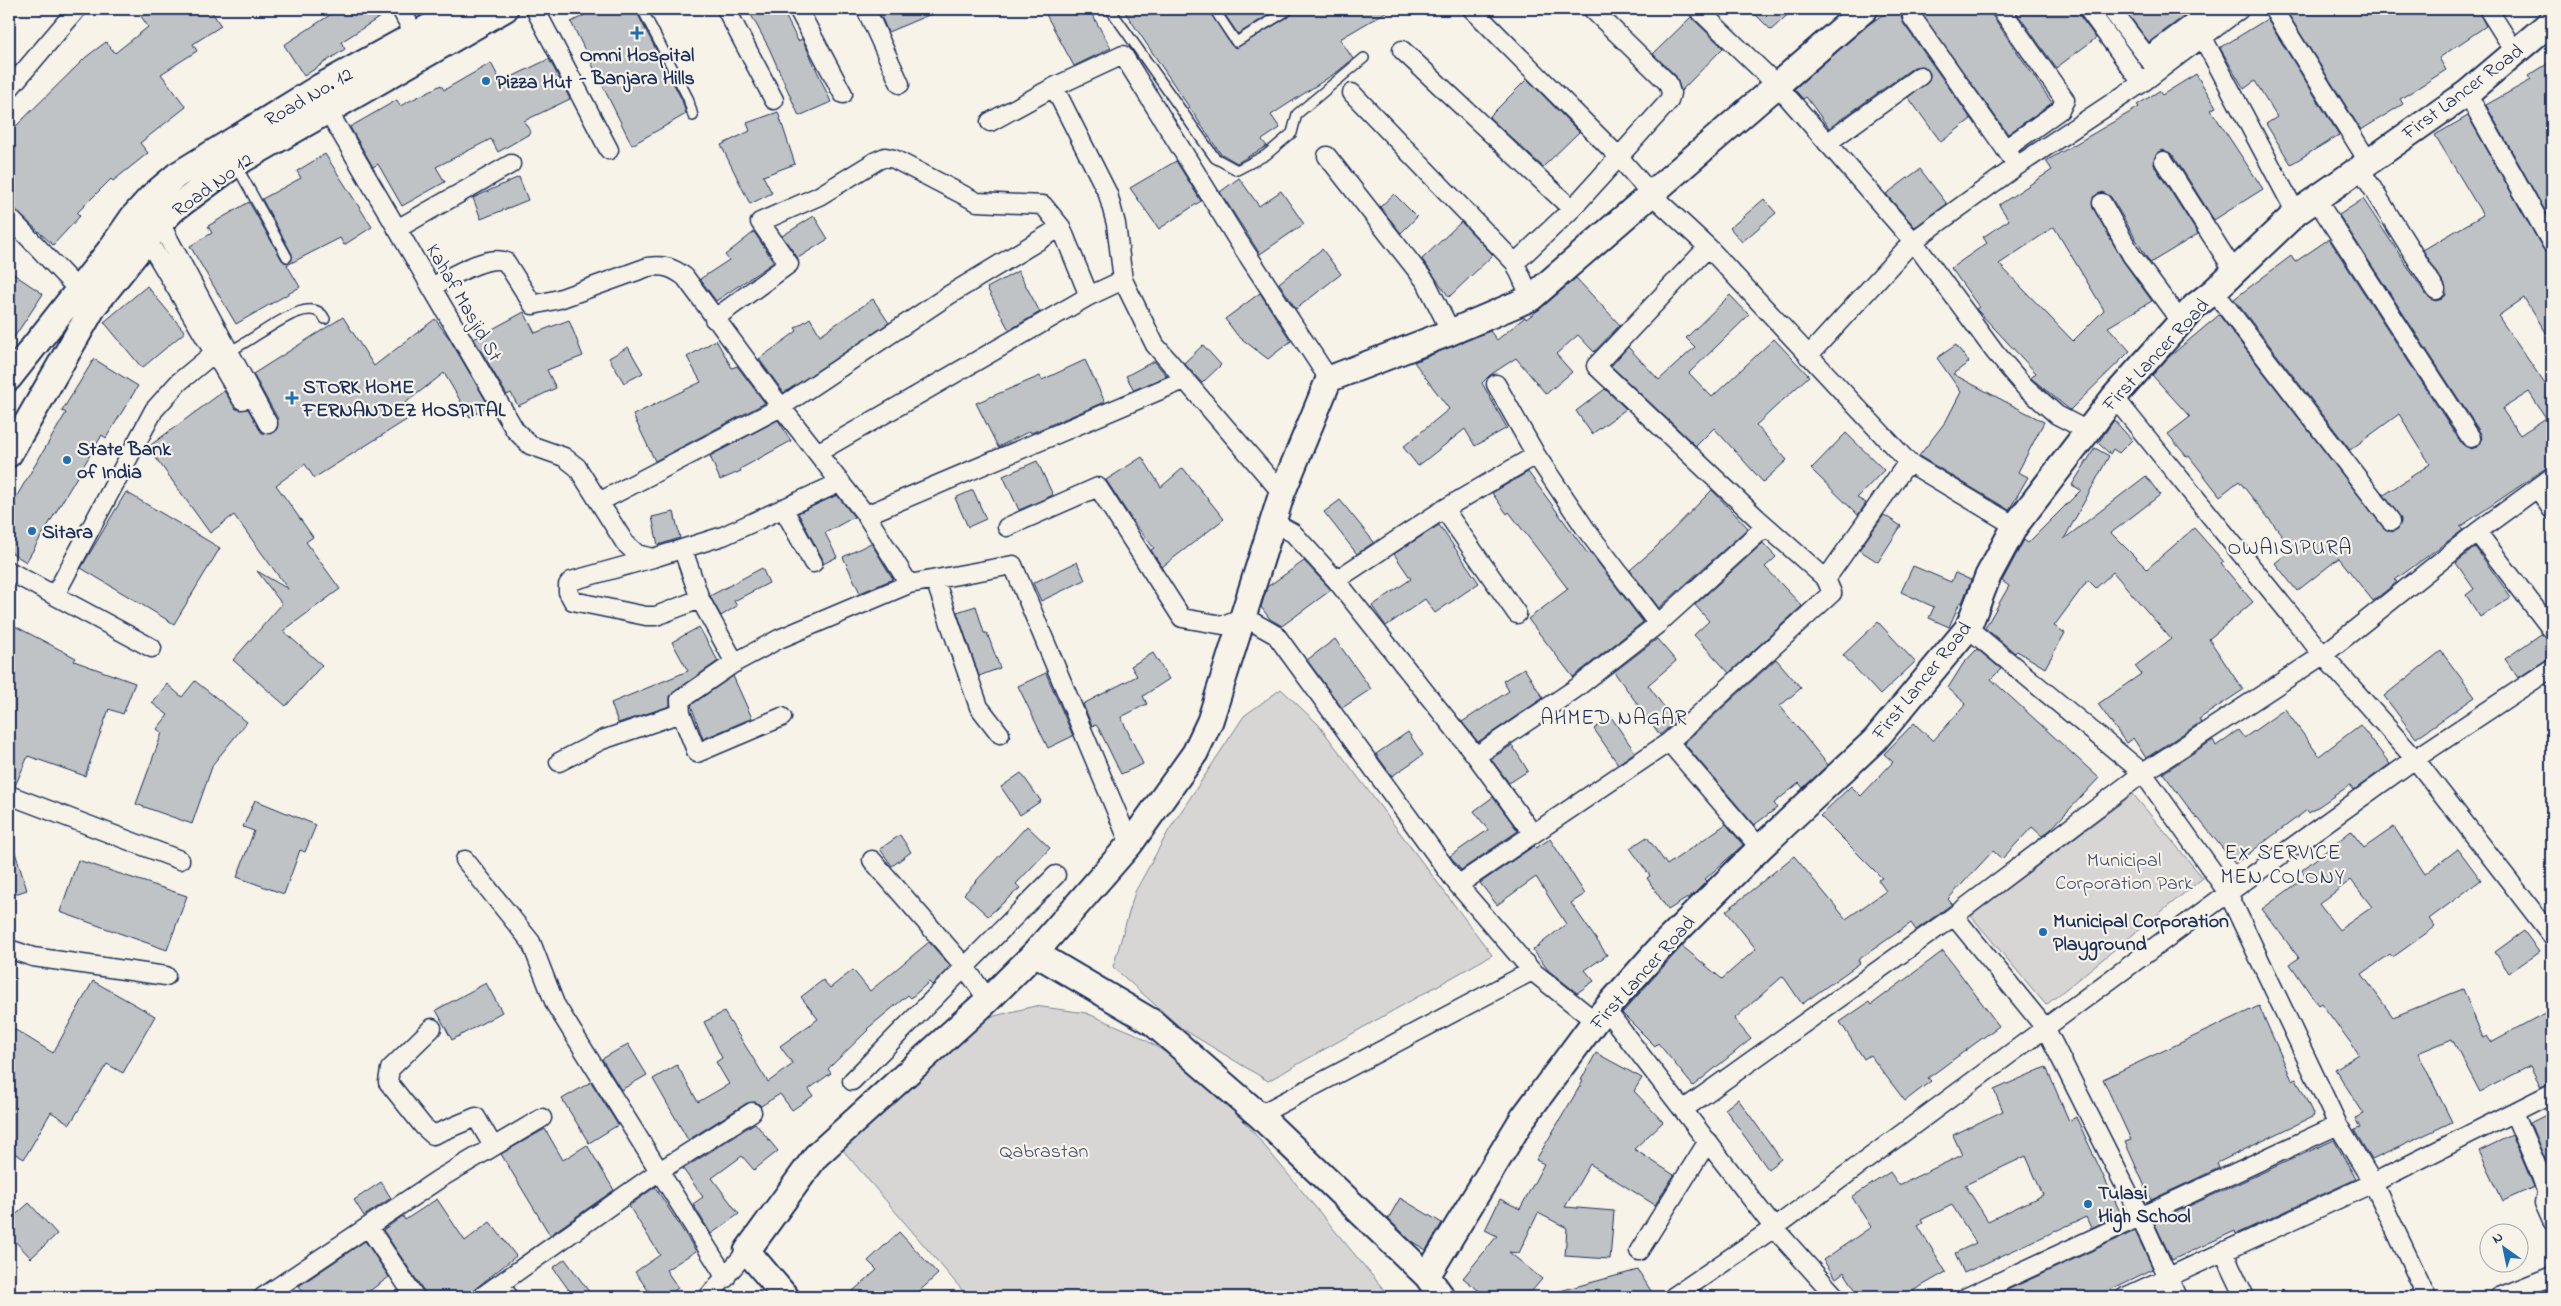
<svg xmlns="http://www.w3.org/2000/svg" width="2561" height="1306" viewBox="0 0 2561 1306" font-family="'Indie Flower',sans-serif">
<style>
.green{fill:#d7d6d4;stroke:#798299}
.building{fill:#c0c3c5;stroke:#1b2f5e;fill-rule:evenodd}
.lines{fill:none;stroke-linecap:round;stroke-linejoin:round}
.lane-casing{stroke:#1b2f5e;stroke-width:12}
.street-casing{stroke:#1b2f5e;stroke-width:21}
.secondary-casing{stroke:#1b2f5e;stroke-width:29}
.lane{stroke:#f7f3e8;stroke-width:9}
.street{stroke:#f7f3e8;stroke-width:18}
.secondary{stroke:#f7f3e8;stroke-width:25}
.poi-dot{fill:#1f6fb2;stroke:#f7f3e8;stroke-width:2}
.labels{text-anchor:middle;stroke-width:4.5;stroke-linejoin:round;paint-order:stroke}
.poi-label{font-size:20px;font-weight:bold;fill:#1b2f5e;stroke:#f7f3e8;text-anchor:start}
.street-label{font-size:20px;fill:#1b2f5e;stroke:#f7f3e8}
.park-label{font-size:20px;fill:#415076;stroke:#f7f3e8}
.neighbourhood-label{font-size:21px;letter-spacing:1px;fill:#1b2f5e;stroke:#f7f3e8}
</style>
<rect width="100%" height="100%" fill="#f7f3e8"/>
<filter id="ink" filterUnits="userSpaceOnUse"><feTurbulence type="fractalNoise" baseFrequency=".02" numOctaves="2"/><feDisplacementMap in="SourceGraphic" scale="10" xChannelSelector="R" yChannelSelector="G"/><feConvolveMatrix kernelMatrix="1 2 1 2 8 2 1 2 1" color-interpolation-filters="sRGB"/></filter>
<g filter="url(#ink)">
<path class="green" d="M1281,689L1318,724L1492,955L1268,1081L1181,1028L1113,967L1135,892L1169,830L1244,716Z
M2133,794L2203,878L2046,1005L1971,916Z
M1035,1006L1086,1013L1134,1033L1209,1079L1390,1297H1045L1039,1291L1033,1297H968L836,1142L982,1019Z"/>
<path class="building" d="M153,9H210L221,26L193,44L197,51L161,74L186,107L140,143L148,153L113,181L111,179L77,213L80,216L53,245L9,204V133L86,57L106,42L115,53L148,27L141,16Z
M339,9L391,10L341,42L345,49L304,76L284,45Z
M597,9H635L682,100L686,114L632,145L571,22Z
M748,9H782L798,41L802,39L808,51L831,102L799,116L769,48Z
M878,9H943L888,32Z
M1043,9H1089L1111,48L1074,66Z
M1123,9H1208L1231,45L1236,48L1293,14L1296,9H1391L1340,39L1353,59L1337,72L1271,115L1280,128L1262,140L1267,146L1265,147L1237,163L1220,153Z
M1221,9H1278L1238,34Z
M1750,9H1794L1771,30Z
M1891,9H1905L1901,17L1903,23L1971,119L1941,142L1908,97L1929,81L1930,74L1924,66L1914,67L1829,128L1806,97L1803,99L1794,89L1868,25Z
M1918,9H1991L1992,15L2052,103L2008,134Z
M2014,9H2078L2079,15L2096,38L2056,68Z
M2124,9H2194L2149,42Z
M2285,9H2477L2486,26L2439,58L2446,70L2400,99L2403,104L2361,130Z
M1691,17L1723,48L1681,91L1676,76L1653,54Z
M2267,19L2339,135L2291,164L2266,124L2277,117L2255,81L2244,89L2220,48Z
M549,59L570,99L524,121L531,133L498,152L491,139L436,167L445,182L402,206L378,164L373,167L350,127L397,100L400,106L441,85L444,90L491,63L501,82Z
M2552,61V223L2486,105L2531,80L2528,76Z
M2196,74L2216,107L2211,110L2263,189L2214,220L2173,155L2164,150L2158,152L2153,161L2155,167L2198,234L2150,263L2111,197L2103,192L2093,197V208L2123,261L2152,301L2108,327L2130,351L2070,410L2031,378L2036,373L1980,313L1976,309L1979,307L1951,268L1987,243L1983,237L2009,220L1999,205L2052,170L2046,161L2139,107L2137,105L2159,91L2162,95ZM2054,227L2104,310L2073,341L1999,264Z
M1527,79L1579,132L1543,167L1489,117Z
M778,112L795,164L763,176L772,193L750,204L721,145L750,131L747,123Z
M2468,116L2543,249L2552,255V342L2524,298L2498,316L2545,384L2552,379V467L2546,468L2460,527L2463,530L2395,580L2397,582L2373,601L2339,558L2297,591L2275,563L2293,549L2239,481L2220,496L2189,456L2187,457L2168,434L2190,417L2152,375L2169,357L2219,315L2383,527L2392,532L2398,529L2401,519L2384,495L2430,464L2399,414L2350,450L2234,299L2291,256L2295,262L2329,239L2462,444L2471,449L2477,447L2482,438L2480,432L2339,215L2363,199L2427,296L2436,301L2442,299L2446,295L2445,285L2423,250L2483,215L2435,135ZM2529,392L2546,418L2520,435L2502,409Z
M325,154L372,227L344,245L340,238L287,265L300,287L236,324L190,246L212,233L208,226L249,202L282,260L286,263L290,262L292,254L262,199L301,178L297,171Z
M1176,161L1201,201L1159,229L1130,188Z
M1920,169L1947,204L1915,227L1886,194Z
M519,177L528,200L481,219L473,198Z
M1239,178L1259,206L1281,191L1304,224L1260,254L1220,192Z
M1394,194L1417,217L1401,233L1380,207Z
M1764,199L1776,213L1742,242L1730,228Z
M814,216L828,239L798,258L782,236Z
M1461,222L1493,255L1449,297L1422,259Z
M754,232L774,262L716,301L700,279L729,260L725,255Z
M1322,249L1341,274L1296,309L1279,283Z
M9,271L43,294L9,345Z
M1018,271L1040,312L1009,330L987,288Z
M1576,278L1620,325L1594,352L1578,335L1556,354L1572,372L1546,394L1516,358L1490,375L1482,383L1507,428L1475,446L1465,429L1418,466L1403,447L1449,409L1414,362L1490,331L1497,340L1525,317L1526,319L1540,309Z
M147,286L185,332L142,368L104,322Z
M1260,293L1291,341L1268,359L1238,336L1225,319Z
M1730,295L1749,315L1689,373L1712,397L1774,339L1809,376L1756,425L1787,460L1763,482L1714,428L1696,446L1611,366L1628,347L1659,380L1695,347L1686,338Z
M873,299L889,323L784,393L759,359L797,331L795,328L810,318L820,335Z
M524,312L535,333L569,320L583,356L547,370L556,388L518,406L511,393L507,395L474,339Z
M343,317L374,366L435,319L449,338L489,406L470,417L444,373L400,407L408,419L314,478L305,464L276,485L313,537L306,542L340,589L283,631L322,665L286,706L233,660L282,604L257,571L288,589L234,515L210,533L148,447L224,391L236,409H248L262,433H273L277,429L278,419L253,374Z
M716,340L732,368L737,366L765,403L655,461L633,415L701,382L687,357Z
M1203,345L1221,365L1202,383L1184,363Z
M1956,345L1969,362L1953,374L2044,422L2018,472L2028,477L2009,510L1919,456L1946,421L1961,392L1937,358Z
M628,347L643,373L624,383L609,358Z
M94,359L138,386L106,438L102,435L26,562L9,551V509L66,413L62,411Z
M1085,360L1105,402L1031,433L1030,431L998,447L976,403L1040,376L1042,380Z
M1154,361L1167,376L1134,390L1126,376Z
M1605,389L1626,409L1592,434L1576,411Z
M778,420L791,441L740,469L741,471L720,480L710,456Z
M2114,420L2132,440L2119,453L2113,449L2110,454L2098,443Z
M1846,433L1884,470L1857,498L1866,503L1858,515L1811,469Z
M2095,448L2109,456L2064,539L2146,476L2160,495L2111,533L2147,569L2194,528L2224,562L2221,564L2253,602L2209,639L2243,690L2199,719L2201,722L2146,758L2133,738L2126,743L2098,704L2141,674L2135,666L2171,639L2113,572L2096,588L2088,580L2054,626L2065,633L2045,668L2017,651L2015,653L1985,628L2009,586L2002,581L2024,540L2028,543L2081,490L2072,485Z
M1142,457L1161,487L1183,468L1224,519L1162,567L1151,550L1154,548L1134,523L1106,480Z
M1037,461L1053,495L1019,510L1003,476Z
M1528,472L1588,554L1590,552L1643,622L1573,677L1528,619L1568,589L1509,512L1507,514L1492,493Z
M973,490L986,519L968,527L955,498Z
M1712,490L1748,528L1659,608L1630,570L1652,551Z
M126,492L220,548L174,624L81,568Z
M837,495L854,517L825,533L837,557L823,564L822,558L798,513Z
M1340,500L1374,542L1357,554L1324,512Z
M674,512L680,538L658,545L652,517Z
M1884,515L1901,526L1878,562L1859,550Z
M1439,525L1479,583L1435,613L1425,599L1386,626L1372,606L1411,579L1394,554Z
M871,543L893,579L860,593L843,557Z
M1763,543L1776,557L1765,567L1802,606L1729,673L1694,635L1709,621L1695,605Z
M2475,547L2511,597L2480,617L2466,595L2474,589L2456,563Z
M1304,561L1331,590L1282,626L1270,619L1261,607L1267,587Z
M1077,562L1085,580L1041,601L1033,583Z
M1913,566L1951,582L1955,573L1971,580L1962,603L1960,602L1949,627L1929,618L1934,607L1901,592Z
M762,568L769,583L734,601L737,606L721,616L710,596Z
M976,606L984,633H987L1000,668L979,676L957,612Z
M1878,622L1915,662L1880,695L1843,655Z
M9,623L76,658L74,661L135,683L123,714L109,709L85,776L28,756L15,786L9,785Z
M699,627L718,661L674,692L670,696V706L618,723L611,703L688,671L672,642Z
M2541,634L2552,641V656L2518,678L2505,659Z
M1335,639L1371,689L1342,708L1307,660Z
M1657,639L1676,661L1648,685L1675,722L1660,735L1614,672Z
M1977,649L2001,669L1991,679L2099,778L2050,830L2042,836L2032,827L2002,859L1993,851L1948,899L1952,904L1916,930L1911,923L1858,960L1860,963L1802,1004L1783,976L1734,1019L1751,1039L1693,1086L1658,1043L1655,1046L1622,1013L1682,946L1722,979L1756,949L1726,911L1794,856L1846,919L1886,891L1878,880L1882,878L1820,816L1851,786L1861,796L1893,762L1884,754L1914,723L1933,741L1966,704L1948,688L1963,664Z
M2441,651L2475,697L2416,738L2384,696Z
M1153,653L1169,679L1143,696L1147,704L1121,717L1143,764L1121,774L1099,729L1096,725L1092,726L1083,704L1137,676L1131,666Z
M1776,659L1801,688L1780,706L1828,765L1803,788L1799,783L1774,803L1777,808L1754,825L1684,743Z
M1524,668L1543,698L1478,742L1462,722L1509,691L1503,681Z
M1046,673L1073,736L1048,748L1018,686Z
M733,676L752,718L703,739L691,705Z
M195,681L247,722L213,764L192,824L136,804L162,733L157,729L168,715L152,703L167,684L182,697Z
M2285,709L2319,756L2360,725L2390,764L2354,790L2350,785L2309,813L2307,810L2235,864L2198,818L2197,819L2163,773L2213,740L2216,746L2238,730L2244,738Z
M1611,717L1635,752L1618,764L1594,729Z
M1408,732L1423,755L1392,776L1376,754Z
M1512,745L1528,771L1509,783L1491,759Z
M1021,773L1041,801L1020,815L1001,787Z
M1493,797L1518,831L1461,870L1450,856L1488,830L1474,811Z
M255,800L316,825L305,852L300,850L284,894L237,877L254,831L243,827Z
M1726,824L1743,845L1705,879L1707,881L1694,894L1668,910L1647,878L1650,876L1630,848L1647,837L1667,865Z
M1027,826L1050,848L1016,884L1020,888L988,916L964,894Z
M2394,827L2425,874L2458,849L2481,880L2429,919L2435,927L2393,957L2390,954L2362,974L2393,1017L2463,989L2483,1038L2487,1036L2491,1042L2552,1009V1082L2541,1087L2530,1066L2480,1092L2452,1039L2418,1053L2452,1122L2372,1160L2354,1130L2360,1128L2355,1118L2364,1114L2335,1069L2359,1054L2321,1003L2318,1005L2290,964L2299,958L2262,909L2306,877L2302,870L2351,831L2364,848ZM2351,880L2372,907L2339,930L2319,904Z
M900,835L911,852L892,866L880,849Z
M1550,839L1585,894L1571,903L1607,955L1585,970L1594,981L1577,993L1548,970L1533,950L1566,924L1536,877L1497,905L1480,883L1534,846L1536,848Z
M9,843H12L27,890L9,896Z
M78,860L187,896L167,950L60,912Z
M2524,931L2539,952L2509,973L2495,952Z
M929,942L950,966L932,985L929,982L911,998L908,995L867,1029L868,1030L828,1069L831,1073L809,1089L813,1096L792,1110L780,1094L761,1106L756,1102L747,1103L688,1140L653,1079L677,1065L698,1102L729,1084L716,1062L722,1058L704,1022L724,1012L768,1082L793,1064L780,1046L818,1019L801,997L823,980L830,988L853,970L870,991Z
M1943,951L1999,1026L1928,1078L1931,1081L1905,1101L1870,1055L1864,1059L1840,1022L1869,1002L1871,1005Z
M93,981L155,1016L123,1073L107,1064L70,1124L51,1112L24,1159L9,1150V1026L53,1053Z
M486,983L502,1012L452,1040L436,1010Z
M2259,1006L2292,1080L2296,1078L2314,1116L2217,1163L2219,1168L2151,1200L2125,1142L2131,1140L2103,1079Z
M628,1044L647,1075L621,1090L602,1059Z
M1596,1053L1642,1078L1634,1091L1663,1122L1634,1149L1674,1175L1655,1205L1590,1164L1565,1207L1614,1211L1610,1259L1565,1256L1567,1228L1538,1213L1519,1253L1509,1252L1542,1279L1527,1297H1487L1463,1278L1497,1236L1485,1230L1500,1199L1520,1209L1544,1164L1536,1160L1583,1081L1581,1080Z
M2046,1067L2069,1121L2076,1117L2121,1214L2091,1228L2086,1217L1964,1273L1955,1253L1976,1243L1952,1205L1921,1220L1923,1223L1918,1226L1946,1272L1902,1297H1860L1844,1272L1836,1278L1823,1260L1871,1227L1852,1197L1890,1172L1899,1185L1962,1155L1953,1135L2003,1111L1994,1090ZM2026,1156L2043,1195L1988,1221L1965,1185Z
M591,1082L618,1125L589,1143L562,1099Z
M1738,1099L1781,1159L1768,1169L1725,1109Z
M2552,1112V1176L2530,1123Z
M755,1123L778,1151L754,1170L742,1156L712,1178L739,1214L711,1234L693,1204L703,1197L683,1169Z
M545,1129L563,1160L587,1145L614,1190L550,1235L501,1154Z
M2512,1135L2534,1187L2503,1201L2479,1151Z
M2334,1140L2356,1179L2236,1234L2235,1231L2172,1260L2154,1222Z
M381,1182L391,1198L364,1216L354,1200Z
M655,1187L696,1251L666,1270L678,1288L665,1297H653L635,1272L660,1255L629,1206Z
M1400,1198L1442,1223L1426,1250L1411,1241L1388,1219Z
M437,1199L465,1241L490,1222L516,1256L475,1289L470,1297H425L424,1291L383,1230L403,1216L405,1220Z
M29,1203L57,1234L31,1258L9,1235V1221Z
M2135,1231L2153,1269L2095,1297H1992Z
M899,1232L938,1274L913,1297H846L877,1270L868,1261Z
M365,1241L389,1277L361,1297H306L299,1286Z
M565,1259L593,1297H574L553,1268Z
M1638,1270L1651,1291L1642,1297H1557L1556,1292Z"/>
<g class="lines">
<g class="lane-casing">
<path id="lane" d="M642,9L688,98L693,116
M1110,9L1215,158L1237,170L1266,155L1292,133L1297,114L1364,58
M1214,9L1236,42L1290,9
M236,165L287,257
M229,351C250,345 310,288 325,319"/>
</g>
<g class="street-casing">
<path id="street" d="M401,9L420,45
M535,9L609,150
M726,9L774,100
M798,9L843,94
M866,9L900,84
M1472,9L1618,156L1652,195L1708,247L1908,462L2015,526
M1698,9L1776,84L1913,241L1995,352L2024,386L2057,415L2086,430
M2001,9L2065,100L2060,110L2005,149
M2088,9L2142,83
M2111,9L2154,66
M2273,9L2368,161
M2488,9L2515,52
M1912,17L2011,157
M2203,38L2296,213
M1402,50L1572,209
M2147,57L2212,9
M1054,87L1108,194L1116,224L1123,280L1155,345L1282,493
M9,89L77,9
M1352,93L1515,263L1531,298
M2467,93L2552,244
M327,109L515,430L530,445L564,457L577,467L625,543L637,554L653,558L723,536L841,482
M990,122L1054,87L1123,55L1237,239L1329,379
M1827,143L1920,76
M1327,156L1426,282L1451,332
M2164,161L2234,271
M2359,167L2436,290
M2316,199L2471,438
M2102,203L2132,256L2181,322
M9,217L86,298
M160,223L268,424
M397,229L511,164
M147,239L242,400
M1708,247L1596,366L1757,518L1826,579L1908,462
M1515,263L1572,209L1669,101L1671,93L1668,83L1592,9
M431,287C449,278 488,253 506,262L533,305L559,299L648,267C664,265 672,267 685,277L781,407L866,515L909,584
M2214,291L2391,521
M714,319L789,264L760,222L819,196L876,161L885,157L894,159L977,202L1043,205L1061,227L1089,296
M1808,356L1913,241L2017,166L2142,83L2240,9
M1496,384L1536,455L1587,531L1658,624
M2114,397L2323,655L2415,759L2552,936
M817,453L1089,296L1123,280
M2538,488L2552,510
M599,502L781,407L949,295L1061,227
M783,508L813,563
M1444,509L1517,614
M866,515L1184,380
M1273,522L1293,533L1336,580L1476,756L1533,834L1669,742L1832,593L1826,579
M1007,527L1098,487L1182,618L1223,625L1244,617L1276,635L1458,885L1532,971L1595,1021
M2477,532L2552,630
M683,550L700,599L735,663
M653,558L571,581L568,585V592L573,601L646,616H656L700,599
M9,571L152,648
M935,580L979,707L1000,734
M1336,580L1444,509L1536,455
M55,595L154,410L179,382L214,353
M1968,628L2143,773L2228,893L2338,1125L2373,1183L2427,1297
M681,713L697,753L782,717
M1669,742L1760,848
M1476,756L1575,689L1658,624L1766,526
M559,762L602,740L681,713L680,700L734,663L779,639L909,584L1013,565L1130,844
M9,795L180,860
M465,860L531,942L555,1004L726,1278
M872,860L965,967L988,1000
M1458,885L1533,834
M1954,916L2046,1029L2140,1216L2177,1297
M9,949L33,957L166,976
M1606,1010L1774,1228L1836,1297
M432,1028L390,1069L388,1082L423,1126L433,1135L476,1117L493,1146
M852,1081L1056,875
M1684,1109L1954,916L2143,773L2323,655L2477,532L2552,477
M2514,1113L2541,1176L2546,1191L2544,1203L2552,1221
M1259,1115L1532,971
M369,1228L415,1297
M1639,1251L1708,1141
M2223,1251L2245,1297
M499,1285L509,1297
M263,1297L439,1179L542,1118
M481,1297L658,1172L752,1112
M708,1297L747,1251
M1673,1297L1774,1228L2228,893L2415,759L2552,668
M1967,1297L2338,1125
M2125,1297L2373,1183L2552,1093
M2499,1297L2552,1276"/>
</g>
<g class="secondary-casing">
<path id="secondary" d="M9,378L110,250L133,217L152,196L177,175L320,87L462,9
M9,454L94,306L160,223L174,209L235,164L505,9
M1035,953L1152,1022L1259,1115L1427,1276
M786,1297L747,1251L816,1156L988,1000L1035,953L1130,844L1195,753L1210,721L1282,493L1329,379L1451,332L1531,298L1865,9
M1442,1297L1427,1276L1523,1118L1595,1021L1660,948L1760,848L1875,740L1968,628L1988,576L2015,526L2114,397L2195,306L2214,291L2296,213L2467,93L2552,21"/>
</g>
<use href="#lane" class="lane"/>
<use href="#street" class="street"/>
<use href="#secondary" class="secondary"/>
</g>
</g>
<g class="poi-dot">
<path d="M634.5 25.5h5v5h5v5h-5v5h-5v-5h-5v-5h5z"/>
<circle cx="486" cy="81" r="5"/>
<path d="M289.5 390.5h5v5h5v5h-5v5h-5v-5h-5v-5h5z"/>
<circle cx="67" cy="460" r="5"/>
<circle cx="32" cy="531" r="5"/>
<circle cx="2043" cy="932" r="5"/>
<circle cx="2088" cy="1204" r="5"/>
</g>
<g class="labels">
<g class="poi-label">
<text x="637" y="61" text-anchor="middle">Omni Hospital<tspan x="637" dy="23">- Banjara Hills</tspan></text>
<text x="496" y="88">Pizza Hut</text>
<text x="303" y="393">STORK HOME<tspan x="303" dy="23">FERNANDEZ HOSPITAL</tspan></text>
<text x="77" y="455">State Bank<tspan x="77" dy="23">of India</tspan></text>
<text x="42" y="538">Sitara</text>
<text x="2053" y="927">Municipal Corporation<tspan x="2053" dy="23">Playground</tspan></text>
<text x="2098" y="1199">Tulasi<tspan x="2098" dy="23">High School</tspan></text>
</g>
<g class="street-label">
<text transform="translate(2462 91) rotate(-37)" y="7">First Lancer Road</text>
<text transform="translate(308 96) rotate(-30)" y="7">Road No. 12</text>
<text transform="translate(212 184) rotate(-36)" y="7">Road No 12</text>
<text transform="translate(465 302) rotate(60)" y="7">Kahaf Masjid St</text>
<text transform="translate(2155 354) rotate(-47)" y="7">First Lancer Road</text>
<text transform="translate(1921 680) rotate(-51)" y="7">First Lancer Road</text>
<text transform="translate(1642 972) rotate(-48)" y="7">First Lancer Road</text>
</g>
<g class="park-label">
<text x="2124" y="866">Municipal<tspan x="2124" dy="23">Corporation Park</tspan></text>
<text x="1044" y="1157">Qabrastan</text>
</g>
<g class="neighbourhood-label">
<text x="2290" y="554">OWAISIPURA</text>
<text x="1614" y="724">AHMED NAGAR</text>
<text x="2283" y="859">EX SERVICE<tspan x="2283" dy="24">MEN COLONY</tspan></text>
</g>
</g>
<rect width="2561" height="1306" fill="none" stroke="#f7f3e8" stroke-width="30"/>
<rect x="15" y="15" width="2531" height="1276" fill="none" stroke="#1b2f5e" stroke-width="2" filter="url(#ink)"/>
<g transform="translate(2504 1248) rotate(327)"><circle r="24" fill="#f7f3e8" stroke="#9fa5b1"/>
<path d="M0-4L9 19L0 12L-9 19Z" fill="#1f6fb2"/>
<text y="-8" font-size="14" font-weight="bold" text-anchor="middle" fill="#1b2f5e">N</text>
</g>
</svg>
